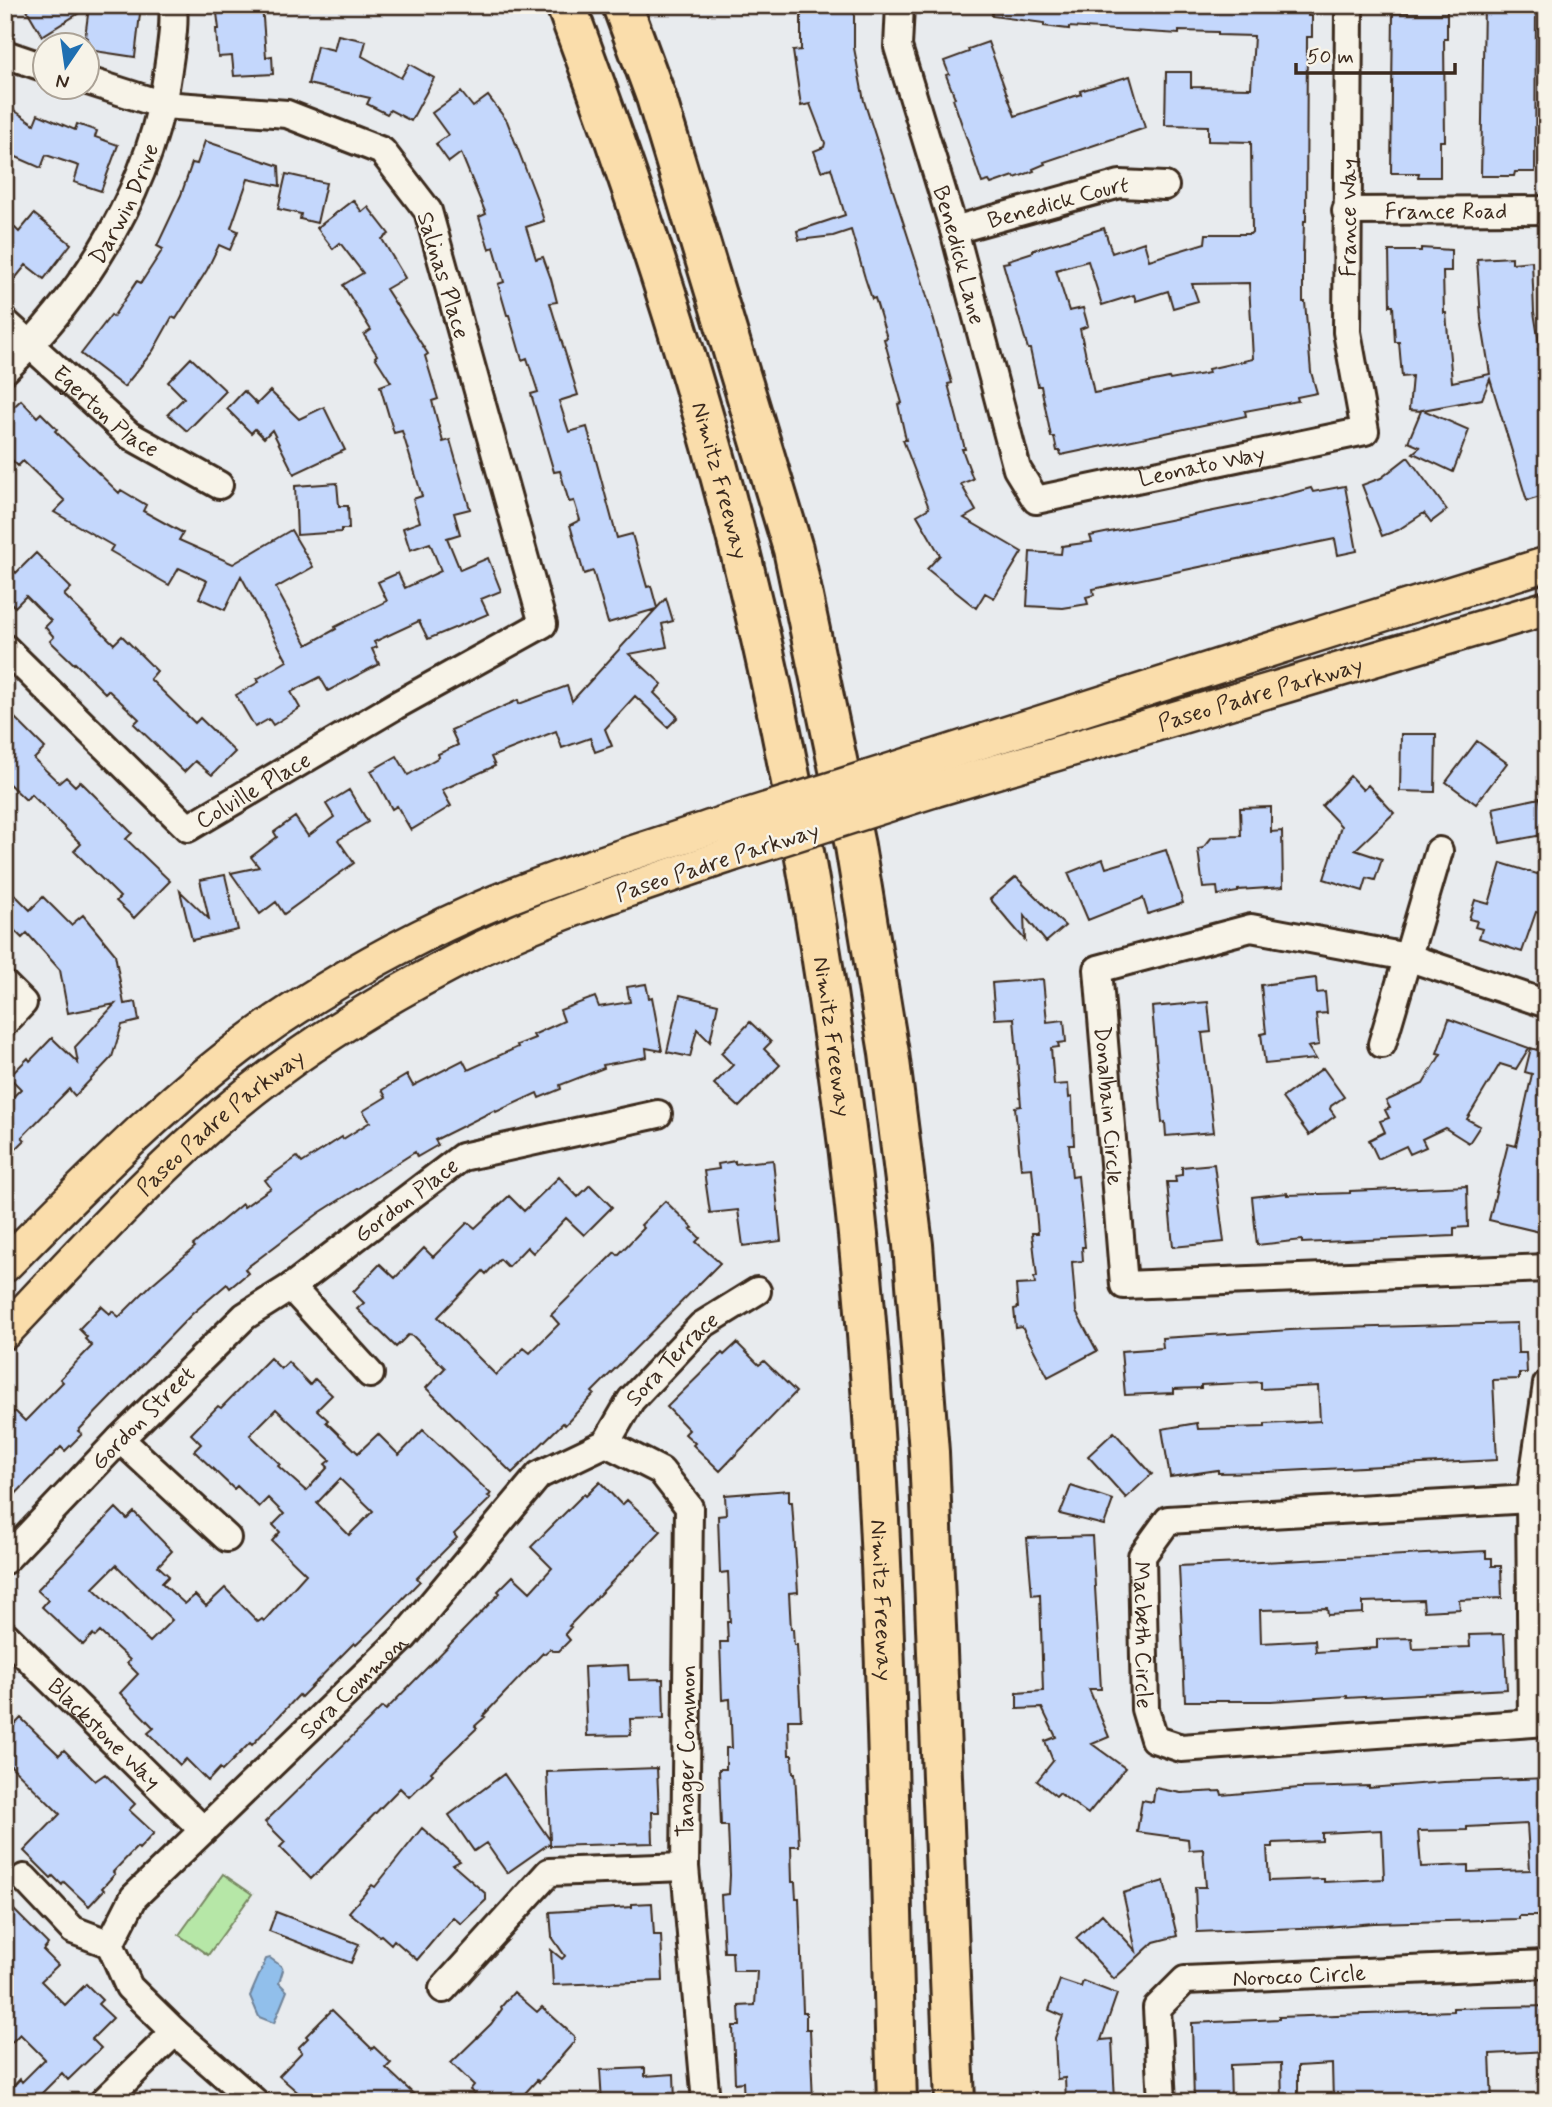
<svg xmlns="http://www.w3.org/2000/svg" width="1552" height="2107" viewBox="0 0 1552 2107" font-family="Mynerve,sans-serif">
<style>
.green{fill:#b6e7a7;stroke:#788862;stroke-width:2}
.water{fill:#91bfeb;stroke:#6f8399;stroke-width:2}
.building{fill:#c4d7fc;stroke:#3b2a1e;stroke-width:2;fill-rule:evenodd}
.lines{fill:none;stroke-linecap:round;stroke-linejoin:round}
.minor-casing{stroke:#3b2a1e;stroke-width:32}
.major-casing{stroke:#3b2a1e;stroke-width:38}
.highway-casing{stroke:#3b2a1e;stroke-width:44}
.minor{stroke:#f7f3e8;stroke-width:26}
.major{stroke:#faddab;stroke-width:33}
.highway{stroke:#faddab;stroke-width:38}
.major-bridge-casing{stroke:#3b2a1e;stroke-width:38;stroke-linecap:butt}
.major-bridge{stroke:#faddab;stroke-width:33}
.labels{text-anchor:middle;stroke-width:5;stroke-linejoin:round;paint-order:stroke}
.street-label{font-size:23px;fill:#3b2a1e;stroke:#f7f3e8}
</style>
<rect width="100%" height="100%" fill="#e8ebee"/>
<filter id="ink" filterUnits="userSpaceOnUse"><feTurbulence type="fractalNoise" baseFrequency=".0143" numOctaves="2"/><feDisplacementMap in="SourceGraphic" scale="14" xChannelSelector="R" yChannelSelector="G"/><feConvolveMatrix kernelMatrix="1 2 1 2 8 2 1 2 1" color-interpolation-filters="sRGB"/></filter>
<g filter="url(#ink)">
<path class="green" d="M223,1874L252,1894L208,1955L179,1935Z"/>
<path class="water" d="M270,1958L281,1966L283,1970L279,1983L287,1991L274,2023L259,2017L250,1996L266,1959Z"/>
<path class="building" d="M24,5H141L135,57L88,50V38L85,37L89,7L42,36Z
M216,5H262L266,57L272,56L273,74L234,76L232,56L218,57L216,29H219Z
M801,5L854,9V48L864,101L923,283L952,383L948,384L965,449H962L973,479L961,484L976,511L964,518L1022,552L994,598L985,593L976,608L927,569L940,555L917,515L929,508L903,440H906L898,404L902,403L884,339L887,338L875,298L872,299L865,278L851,230L833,236L799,240L797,231L845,215L831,168L821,171L814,151L824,147L825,143L810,104L801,106L793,51L801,50Z
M992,5H1309L1308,16H1312V37H1307L1306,221H1304L1303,255V302H1305L1311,372L1317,393L1297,397L1298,401L1245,411L1246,416L1061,455L1060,451H1057L1054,437H1051L1041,386H1038L1030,349H1028L1003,263L1009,262L1008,260L1033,252V250L1104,228L1112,253L1144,242L1149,260L1205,243L1206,234H1250L1252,232L1251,142L1208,141V126L1165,125L1166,72H1191V87L1251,88L1254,36L1218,35V32L1179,31V34L1069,27V29L1044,26V23L992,16ZM1088,261L1102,305L1134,295L1136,301L1168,291L1173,308L1198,301L1192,284L1249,283L1253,359L1208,369L1209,373L1170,380L1169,378L1094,393L1080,329L1088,326L1083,308L1069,311L1056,270Z
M1484,5H1536L1535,172H1515L1514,176H1481Z
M1393,13H1447V39H1444L1445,141H1440V177H1418L1419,173H1391Z
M338,35L366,41L362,56L401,78L409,64L434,78L411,121L390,110L387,114L367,104L370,98L308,84L317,46L334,50Z
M988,42L1015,116L1081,94L1080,91L1130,76L1145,128L1044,162L1045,164L1033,169L1034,171L1015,178L1014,176L991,184L989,181L982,183L953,99L955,98L946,75L949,74L944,61L969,52L968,49Z
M461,92L473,107L488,96L507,121L537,199L544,221L526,227L536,259L543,257L551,279L557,302L550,303L578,395L559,401L569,432L587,427L617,538L632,534L647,587L651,586L657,608L666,598L673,621L662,624L667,647L629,654L662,684L654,693L678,717L668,727L635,696L605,729L612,746L595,752L590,738L562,748L556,731L491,757L495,766L442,790L451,806L411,830L397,806L392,809L371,771L397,756L408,775L439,757L438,754L458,745L451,730L518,700L519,704L567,686L572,701L656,609L608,623L593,571L584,574L570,525L580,520L574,501L569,502L560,471L554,472L531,394L538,392L527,358L522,360L509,315H507L498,284L504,282L494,247L489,249L479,217L486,214L461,153L449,162L436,144L448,135L432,113Z
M5,104L34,124L38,114L75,130L77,124L97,131L95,137L118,145L101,191L74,182L79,166L46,155L41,168L5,152Z
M205,141L279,166L280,186L248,179L231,228L238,231L230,250L219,245L207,270L176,319L172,317L153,351L124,387L81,354L111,315L113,317L137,281L141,283L163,249L157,246L181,195L192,163L197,164Z
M286,174L326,183L317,223L300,219L301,214L278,209Z
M353,200L362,212L368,207L389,234L382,239L405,278L386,289L428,354L425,356L438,399L432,401L443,442L450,440L470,509L454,513L460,534L447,538L460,570L488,558L501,591L481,599L488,614L428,639L419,621L374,642L377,647L372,649L379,664L328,691L320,677L291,692L300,708L273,725L269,719L255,727L236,695L259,682L257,679L287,661L241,576L225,610L199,598L207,581L179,568L169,585L110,551L113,546L54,512L65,501L23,461L18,466L5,453V415L21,400L37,417L41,413L57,429L55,431L119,493L121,490L146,505L143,511L183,533L179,540L233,564L291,530L313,567L276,588L307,645L336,629L335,627L387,601L378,582L398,573L405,588L441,571L430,543L410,550L403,528L420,522L413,499L422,496L402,431L394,433L380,386L391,382L375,357L377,355L364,335L371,330L343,285L363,273L340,243L333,249L317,228Z
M34,214L71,244L44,279L26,265L5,291V218L19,232Z
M1421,248L1451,250V271H1443L1444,313H1446L1452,382L1490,374L1481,319L1477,259L1512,257V263L1532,261L1534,312L1540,349H1538L1547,387V495L1527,501L1490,379L1482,399L1423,410L1469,430L1453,472L1413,453L1420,447L1408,442L1421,411L1409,410L1412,376L1402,377L1399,342H1395L1393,306H1390L1389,251H1421Z
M191,358L226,391L187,431L168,414L184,398L168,382Z
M244,391L257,404L270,391L299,419L324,407L345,450L294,474L272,430L264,438L255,429L251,433L227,409Z
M1408,457L1447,510L1431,522L1424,513L1398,530L1382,536L1362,485L1381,478Z
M337,483L339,506H348L349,529H341V532L297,535L295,486Z
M1345,486L1357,551L1338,555L1335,539L1093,589L1094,595L1086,597L1088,604L1063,608L1027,606L1030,552L1061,554L1062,546L1092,542L1090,536L1258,502L1311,488L1313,492Z
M36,553L71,588L64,595L114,644L122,636L157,671L150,679L195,723L200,718L235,752L212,775L195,761L184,772L134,724L139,719L108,690L105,693L75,663L74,664L50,641L54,637L45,627L51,621L26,596L15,607L5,597V561L16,573Z
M5,708L45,748L34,759L59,783L66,777L75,786L80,781L132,833L126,839L170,881L134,918L116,901L120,897L74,851L81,844L31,794L26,800L5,780Z
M1401,734H1436L1435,792L1400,791Z
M1477,741L1507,763L1476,804L1446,782Z
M1350,776L1363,790L1368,785L1394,813L1355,850L1382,859L1375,880L1367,878L1363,891L1324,879L1341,826L1322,806Z
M349,790L368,822L338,840L354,863L284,914L276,902L260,914L231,873L259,867L251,857L277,837L274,832L295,817L308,836L334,817L326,804Z
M1540,798L1547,834L1500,843L1493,808Z
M1271,807V832L1282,831L1283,887L1238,890V892L1218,895L1217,887L1203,888L1198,849L1203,848L1212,837L1241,836L1240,808Z
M1166,850L1183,903L1148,914L1143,898L1088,920L1068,873L1103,859L1106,868Z
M1501,863L1547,877V915L1536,912L1522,952L1479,938L1482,929L1475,927L1477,921L1469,919L1475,900L1489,904Z
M225,875L238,930L192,940L180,891L209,919L200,880Z
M1016,877L1065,926L1046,942L1024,915L1025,940L990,899Z
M5,885L30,910L43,897L71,925L83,915L115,954L124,1004L136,1002L139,1021L122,1025L112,1057L75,1096L69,1089L22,1137L25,1140L5,1160V1105L21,1089L9,1077L28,1058L30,1061L52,1038L78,1063L75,1047L115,1004L68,1013L60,970L27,933L22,938L5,921Z
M1316,978L1317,993L1325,992L1327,1013L1316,1014L1319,1045L1308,1047L1316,1059L1265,1064L1261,1034L1266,1033L1261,985Z
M1043,979L1047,1022L1064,1020L1066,1042L1058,1043L1059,1047L1051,1048L1054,1085L1068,1084L1069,1098L1072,1097L1074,1145H1069L1072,1177L1078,1176L1085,1247H1082L1083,1261L1072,1262L1076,1312L1097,1351L1048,1377L1022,1327L1016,1328L1014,1309L1018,1308L1016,1285L1035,1284L1034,1277H1037L1032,1233H1038L1032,1168L1021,1169L1015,1107L1021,1106L1014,1018L995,1019L992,983Z
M646,984L649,998L652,997L662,1051L646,1048L647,1057L603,1065L604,1068L560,1085L561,1089L539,1098L537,1093L496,1112L495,1110L435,1140L438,1145L417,1157L415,1152L319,1213L245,1269L248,1273L230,1288L227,1284L192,1314L78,1431L82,1434L65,1451L61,1447L5,1505V1421L15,1411L25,1421L63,1382L60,1379L92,1346L85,1339L87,1337L79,1329L101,1306L110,1314L112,1311L119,1317L151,1285L195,1247L193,1245L242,1204L244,1207L271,1188L265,1180L297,1157L302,1163L342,1137L343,1139L370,1122L363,1111L386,1097L382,1090L407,1075L413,1086L463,1060L468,1070L518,1047L517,1045L535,1038L533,1035L564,1021L560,1010L595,997L599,1007L630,1002L627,987Z
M680,995L718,1004L710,1042L697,1029L690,1057L667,1052Z
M1208,1002L1211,1032L1202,1033L1214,1132L1166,1136L1165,1122L1162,1123L1152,1007Z
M1449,1019L1529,1048L1516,1069L1500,1064L1467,1119L1480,1126L1469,1143L1445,1128L1422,1139L1426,1147L1410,1154L1406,1146L1378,1159L1369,1140L1385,1132L1380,1121L1389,1118L1385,1110L1390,1108L1386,1101L1423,1084L1441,1054L1437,1053Z
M750,1022L771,1042L764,1049L780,1065L739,1107L714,1084L733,1065L721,1053Z
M1540,1040L1547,1041V1220L1544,1233L1489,1220L1508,1144L1516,1146L1532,1074L1525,1072L1531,1048L1537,1050Z
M1323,1068L1344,1097L1331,1106L1330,1109L1335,1116L1309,1135L1282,1098Z
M773,1160L781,1241L743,1246L738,1210L710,1213L704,1171L719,1169L718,1164L735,1161V1164Z
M1214,1164L1224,1242L1173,1247L1167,1182H1176L1175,1176L1182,1175V1167Z
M559,1177L578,1197L590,1185L612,1207L584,1235L566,1218L533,1253L527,1247L508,1267L500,1259L486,1274L483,1271L438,1317L496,1375L524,1348L530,1353L559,1324L551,1315L615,1252L618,1255L644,1228L641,1225L665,1201L693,1228L691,1229L700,1238L696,1242L720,1263L592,1392L594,1394L565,1425L563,1423L512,1473L426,1388L445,1368L413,1336L408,1335L396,1347L357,1309L364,1303L353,1292L380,1264L395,1278L424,1248L433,1257L468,1222L475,1228L509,1196L524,1211Z
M1467,1186L1468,1227L1454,1228V1236L1302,1243V1240L1257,1245L1252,1197L1287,1193V1195L1350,1193V1191Z
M1517,1323L1518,1353H1526L1527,1373H1519V1379L1493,1380L1497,1460L1267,1472L1218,1473V1470L1170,1477L1162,1429L1197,1423L1198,1429L1265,1427V1424L1320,1421L1318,1386L1261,1389V1382L1201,1385V1388L1174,1389V1393L1125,1395L1121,1351L1163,1348L1162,1338L1307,1329Z
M737,1343L759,1365L764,1361L796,1392L720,1471L693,1445L695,1443L685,1434L689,1430L667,1407L722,1353L724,1355Z
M270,1358L281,1369L288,1362L310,1385L315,1379L332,1395L317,1410L328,1420L326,1422L358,1453L378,1434L399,1455L423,1430L491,1494L488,1496L491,1498L454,1534L457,1538L417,1578L420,1581L381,1621L356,1645L354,1643L301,1697L299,1695L252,1745L250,1743L222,1771L220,1768L208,1781L186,1759L180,1765L148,1733L154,1728L120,1693L138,1674L127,1663L130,1660L100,1632L95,1637L93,1634L83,1645L42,1607L48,1600L37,1590L116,1508L127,1519L134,1512L172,1551L158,1566L169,1576L162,1583L185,1604L195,1595L206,1606L225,1588L258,1622L262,1619L264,1621L306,1574L272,1541L280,1532L273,1525L284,1514L268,1498L259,1507L237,1486L234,1489L194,1451L201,1444L191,1434L218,1406L221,1408ZM276,1409L330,1460L325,1464L328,1467L306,1491L278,1466L280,1464L250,1435ZM340,1479L373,1511L349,1535L317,1503ZM116,1565L172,1620L150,1642L93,1588Z
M1114,1432L1152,1474L1126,1498L1088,1456Z
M600,1482L622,1505L627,1500L661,1531L569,1626L571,1627L565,1634L570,1640L559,1651H553L550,1649L544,1654L543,1653L483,1716L485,1717L475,1726L477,1728L431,1772L433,1774L409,1797L400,1788L311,1879L280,1847L285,1842L265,1822L382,1707L386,1710L500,1593L498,1591L513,1576L530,1592L552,1568L531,1547L584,1494L586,1496Z
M1071,1486L1113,1500L1104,1525L1060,1514Z
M789,1490V1502H792L798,1592L789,1593L791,1629H793L794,1645H797L801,1720H788L789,1755H792L793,1773H795L798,1826L799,1846H791L792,1882H795L796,1898H799L803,2012H806V2029H810L813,2102H744L743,2082L735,2083L733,2026H740L739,2006L755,2005L757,1971H733L732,1952H724L721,1895L729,1894L730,1875L728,1826H721L719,1769H726V1748H732L730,1699L722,1700L720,1642H728L727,1622H730L728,1572L720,1573L718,1516L726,1515L725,1495Z
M1092,1536L1101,1689H1089L1109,1737L1092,1744L1125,1768L1088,1814L1059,1793L1056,1796L1037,1781L1053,1761L1045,1741L1056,1737L1042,1708L1017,1709V1693L1043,1691L1040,1594L1032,1595L1027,1538Z
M1486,1551V1558H1492V1566H1501L1502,1598L1459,1600L1460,1609L1424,1611L1423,1600L1363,1602V1613L1328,1615L1327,1608L1260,1610L1261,1643L1315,1640L1316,1652L1377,1648V1639L1412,1638L1413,1649L1470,1647L1469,1635L1504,1634L1507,1689L1347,1698V1696L1271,1701H1185L1179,1566Z
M628,1665L629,1680L663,1679L664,1718L630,1719L631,1735L587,1736L584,1667Z
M21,1718L59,1755L64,1750L95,1781L105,1774L135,1804L129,1810L154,1833L139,1849L137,1847L113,1872L115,1874L102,1888L104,1890L89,1906L64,1882L62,1885L53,1876L51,1878L24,1851L60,1814L5,1760V1735Z
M657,1768L659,1812H652L653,1843L550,1846V1843L507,1873L486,1843L474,1851L449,1815L504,1774L550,1840L547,1772Z
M1547,1778V1916H1519V1919L1374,1923L1326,1927L1197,1932L1195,1887H1206L1203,1849L1189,1850L1188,1839L1137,1832L1142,1800L1153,1802L1155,1788L1181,1793L1221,1791L1222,1795L1299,1788L1369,1786V1788L1444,1782ZM1527,1824L1530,1870L1468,1872V1865L1421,1867L1418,1831L1467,1830V1827ZM1382,1830L1384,1879L1324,1882V1879H1322L1269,1881L1267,1847H1273V1843L1322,1841V1833Z
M422,1828L460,1861L453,1865L486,1894V1900L461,1924L453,1917L417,1960L394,1940L391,1944L381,1935L379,1936L349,1912L372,1885L375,1887Z
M1164,1881L1177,1936L1154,1942L1114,1979L1076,1938L1102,1914L1136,1951L1123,1893Z
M5,1901L48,1944L43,1950L58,1965L41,1981L65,2005L86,1984L102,2000L98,2004L113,2018L92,2039L101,2048L68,2080L62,2073L33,2102H5V2095L20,2079L22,2082L45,2059L20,2034L5,2049Z
M652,1903L654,1935H661L663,1981L553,1985L551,1950L562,1959L565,1956L552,1937L550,1912L632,1907V1904Z
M276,1912L359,1944L351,1963L269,1931Z
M1060,1980L1081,1987L1083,1981L1117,1994L1101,2040L1112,2039L1115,2102H1066L1065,2078L1057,2079L1055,2038L1063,2016L1049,2010Z
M514,1992L537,2012L542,2007L574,2036V2042L539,2082L537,2080L517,2102H483L470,2090L474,2085L451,2063L491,2024L502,2009L501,2007Z
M1547,2006V2051L1490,2054L1492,2102H1333L1332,2064L1298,2066V2102H1282L1281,2063L1230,2065L1231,2102H1194L1192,2023L1279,2019V2017L1453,2011V2008Z
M332,2010L372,2049L374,2047L391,2063L386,2068L422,2102H309L279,2076L302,2052L298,2048L308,2038L306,2036Z
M645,2068V2076L674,2074L675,2102H602L600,2070Z"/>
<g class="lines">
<g class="minor-casing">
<g id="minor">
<path id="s1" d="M900,5L898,47L954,230L1017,469L1036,500L1365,431L1347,332L1349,5"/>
<path d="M5,54L46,68"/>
<path id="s2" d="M1346,211L1547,210"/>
<path id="s3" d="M954,230L1120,184L1165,186"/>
<path id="s4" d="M5,322L129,435L219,485"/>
<path id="s5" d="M5,370C88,290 153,184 168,69C171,47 175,27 173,5"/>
<path id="s6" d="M5,648L188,828L395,706L543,624L428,211L382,151L287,114L163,105L88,81"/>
<path d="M5,985L23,1003L5,1022"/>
<path id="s7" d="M1547,1004L1407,957L1251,928L1098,969L1124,1285L1547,1268"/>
<path d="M1382,1044L1439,851"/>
<path d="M291,1287L370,1374"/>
<path d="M120,1439L227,1538"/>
<path d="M606,1443L661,1471L689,1507L685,1867L706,2102"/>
<path id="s8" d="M606,1443L631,1400L702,1325L757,1291"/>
<path id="s9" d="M1530,1499L1168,1520L1142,1556L1145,1709L1154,1739L1181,1748L1547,1722"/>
<path id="s10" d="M5,1560L120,1439L245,1316L291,1287L462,1157L658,1114"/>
<path id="s11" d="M5,1635L203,1830"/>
<path d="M1532,1721L1530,1499L1547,1384"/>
<path d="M24,1878L73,1930L110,1944"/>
<path id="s12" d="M110,1944L134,1897L404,1637L539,1475L606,1443"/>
<path d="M110,1944L129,1987L175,2032L255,2102"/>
<path d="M443,1989L549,1872L685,1867"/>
<path d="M103,2102L175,2032"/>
<path id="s13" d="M1162,2102L1157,2008L1185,1980L1547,1964"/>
</g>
</g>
<g class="major-casing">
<g id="major">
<path d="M930,758L1332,630L1547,564"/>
<path id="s14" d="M934,790L1547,608"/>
<path d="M5,1265C91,1178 175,1091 276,1021C337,980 403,943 470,913C552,877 639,851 724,823"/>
<path id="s15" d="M5,1332C76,1257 145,1181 223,1114C300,1048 391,993 482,948C561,910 647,884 730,855"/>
</g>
</g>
<g class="highway-casing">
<g id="highway">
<path id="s16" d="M566,5C640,203 706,404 754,609C793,772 821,940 843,1106C887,1435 887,1770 897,2102"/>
<path d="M622,5L656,97L793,549L855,846L889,1053L913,1245L929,1452L955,2102"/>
</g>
</g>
<use href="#minor" class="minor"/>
<use href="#major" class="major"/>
<use href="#highway" class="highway"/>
<g class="major-bridge-casing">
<path id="major-bridge" d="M724,823L930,758
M730,855L934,790"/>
</g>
<use href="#major-bridge" class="major-bridge"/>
</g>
</g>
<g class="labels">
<g class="street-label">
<text dy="8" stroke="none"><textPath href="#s5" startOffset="206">Darwin Drive</textPath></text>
<text dy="8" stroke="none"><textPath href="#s3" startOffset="108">Benedick Court</textPath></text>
<text dy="8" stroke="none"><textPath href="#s2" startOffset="100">France Road</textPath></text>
<text dy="8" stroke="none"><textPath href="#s1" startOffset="1068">France Way</textPath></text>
<text dy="8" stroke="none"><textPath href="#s1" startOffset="259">Benedick Lane</textPath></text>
<text transform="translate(444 275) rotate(73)" y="8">Salinas Place</text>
<text dy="8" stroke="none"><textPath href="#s4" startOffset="135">Egerton Place</textPath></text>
<text dy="8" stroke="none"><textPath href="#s1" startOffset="686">Leonato Way</textPath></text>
<text dy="8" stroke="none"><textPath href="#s16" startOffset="500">Nimitz Freeway</textPath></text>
<text dy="8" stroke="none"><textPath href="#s14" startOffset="340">Paseo Padre Parkway</textPath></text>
<text dy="8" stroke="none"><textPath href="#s6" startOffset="332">Colville Place</textPath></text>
<text transform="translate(717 861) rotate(-18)" y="8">Paseo Padre Parkway</text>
<text dy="8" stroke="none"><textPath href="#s16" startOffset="1068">Nimitz Freeway</textPath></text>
<text dy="8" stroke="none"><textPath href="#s7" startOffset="602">Donalbain Circle</textPath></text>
<text dy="8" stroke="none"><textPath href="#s15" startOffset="301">Paseo Padre Parkway</textPath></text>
<text dy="8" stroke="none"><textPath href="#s10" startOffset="541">Gordon Place</textPath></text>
<text dy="8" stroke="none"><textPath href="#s8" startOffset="108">Sora Terrace</textPath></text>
<text dy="8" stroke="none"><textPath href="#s10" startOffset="198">Gordon Street</textPath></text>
<text dy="8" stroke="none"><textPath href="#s16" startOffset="1634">Nimitz Freeway</textPath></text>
<text dy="8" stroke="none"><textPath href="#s9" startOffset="486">Macbeth Circle</textPath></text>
<text dy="8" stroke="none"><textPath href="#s12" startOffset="357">Sora Common</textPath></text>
<text dy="8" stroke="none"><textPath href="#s11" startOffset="140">Blackstone Way</textPath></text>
<text transform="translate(686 1751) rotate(-89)" y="8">Tanager Common</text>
<text dy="8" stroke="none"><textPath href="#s13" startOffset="248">Norocco Circle</textPath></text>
</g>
</g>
<rect width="1552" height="2107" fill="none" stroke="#f7f3e8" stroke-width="28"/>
<rect x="14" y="14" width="1524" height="2079" fill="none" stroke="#3b2a1e" stroke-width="2.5" filter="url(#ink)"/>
<g transform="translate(66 66) rotate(193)"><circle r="33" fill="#f7f3e8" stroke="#aca397" stroke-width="2"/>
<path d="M0-5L12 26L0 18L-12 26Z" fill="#1f6fb2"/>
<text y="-10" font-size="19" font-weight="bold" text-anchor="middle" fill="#3b2a1e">N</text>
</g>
<path d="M1296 63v10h159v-10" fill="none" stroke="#3b2a1e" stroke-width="3.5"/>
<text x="1307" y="63" font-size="21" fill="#3b2a1e" stroke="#f7f3e8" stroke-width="5" paint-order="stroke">50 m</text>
</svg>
